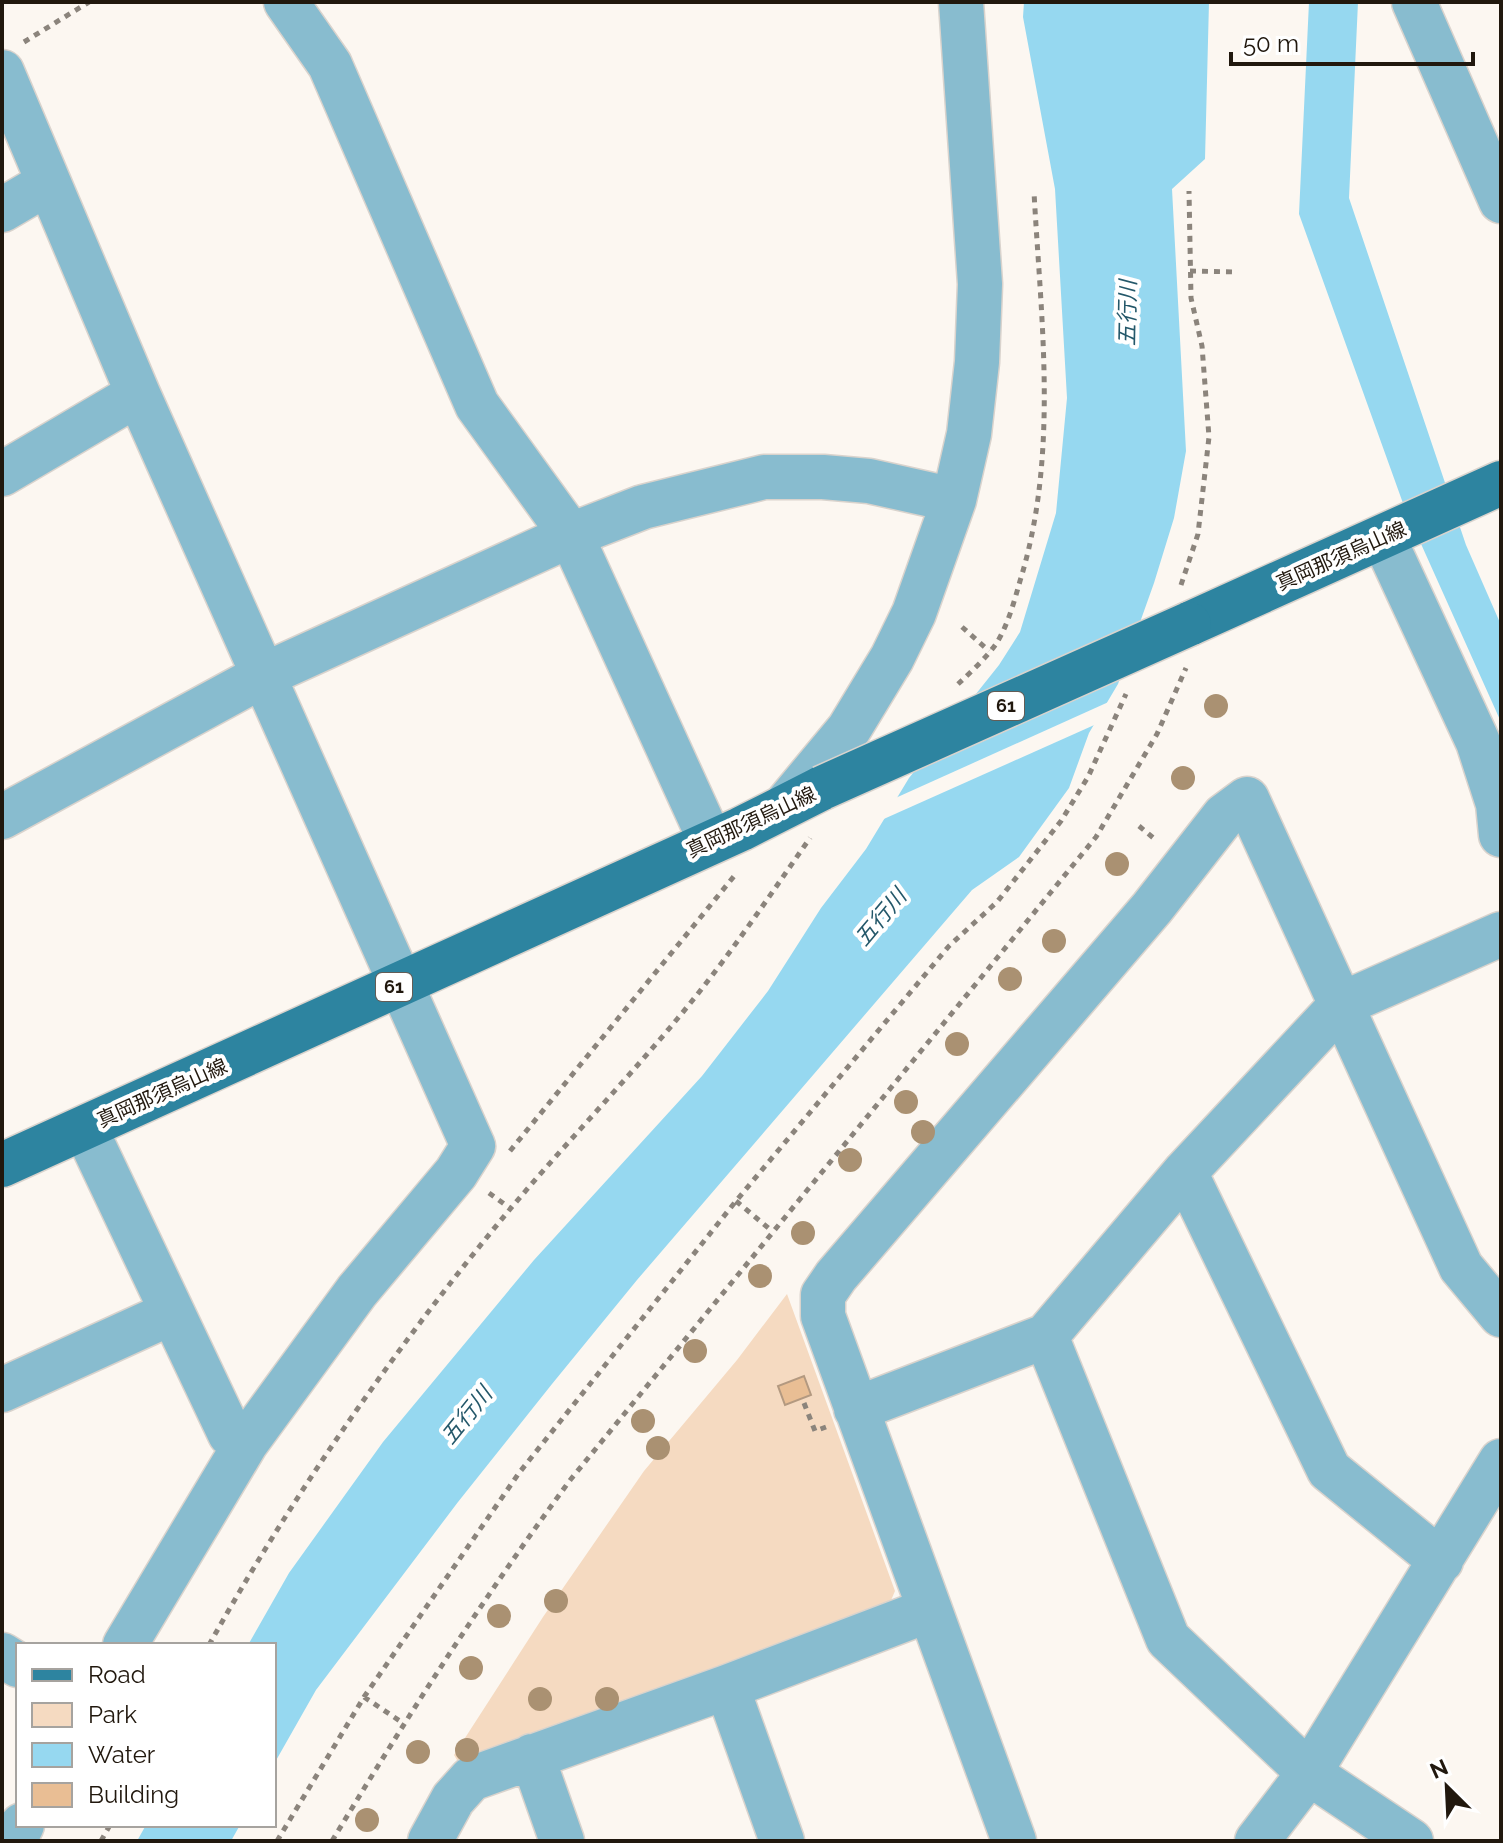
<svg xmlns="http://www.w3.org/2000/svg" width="1503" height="1843" viewBox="0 0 1503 1843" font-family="Raleway,'Noto Sans JP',sans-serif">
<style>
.green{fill:#f5dac1}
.water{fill:#96d8f0}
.pier{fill:#fcf7f1}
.building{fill:#e9be94;stroke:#b39980;stroke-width:2}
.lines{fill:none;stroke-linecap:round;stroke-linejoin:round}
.minor-casing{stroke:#d9d3cd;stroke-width:47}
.major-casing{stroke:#d9d3cd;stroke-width:47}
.path{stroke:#8b847c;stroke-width:5;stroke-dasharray:6 6;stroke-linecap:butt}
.minor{stroke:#88bccf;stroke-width:44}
.major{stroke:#2d84a0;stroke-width:44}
.major-bridge-casing{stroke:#d9d3cd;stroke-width:47;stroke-linecap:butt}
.major-bridge{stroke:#2d84a0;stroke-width:44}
.tree{fill:#aa9172}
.labels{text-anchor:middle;stroke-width:8;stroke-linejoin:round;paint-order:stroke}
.shield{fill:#fff;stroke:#645d56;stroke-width:2}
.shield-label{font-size:18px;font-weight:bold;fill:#21180e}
.street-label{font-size:20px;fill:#21180e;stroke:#fff}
.water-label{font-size:22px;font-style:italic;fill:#24586a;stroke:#fff}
</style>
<rect width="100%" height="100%" fill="#fcf7f1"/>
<path class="green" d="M787,1294L895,1591L889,1605L460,1765L454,1755L543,1617L644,1471L737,1360Z"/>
<path class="water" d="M1024,2H1209L1205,159L1172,189L1186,451L1174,518L1154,583L1118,684L1089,733L1069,788L1019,857L972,890L637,1280L552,1384L458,1502L316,1690L274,1764V1645H248L289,1573L383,1442L534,1260L702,1076L768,991L821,908L866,849L909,778L999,665L1020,632L1056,513L1067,398L1055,189L1023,17Z
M1309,2H1358L1349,198L1466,545L1501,625V722L1404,506L1299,214Z
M146,1825H240L231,1841H137Z"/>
<path class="pier" d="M1113,700L1101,722L877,822L891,800Z"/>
<path class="building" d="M804,1376L811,1395L785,1405L778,1386Z"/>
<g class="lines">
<g class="minor-casing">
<path id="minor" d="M286,2L330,65L477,405L571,535L711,842
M1414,2L1501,201
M2,72L138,394L473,1146L456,1173L357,1291L246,1443L125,1645
M2,210L48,183
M2,474L138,394
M1383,537L1478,742L1498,804L1501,835
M785,806L849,729L892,658L914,613L954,500L969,434L977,362L980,284L961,2
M2,817L264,675L571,535L643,507L764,477H823L869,481L954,500
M85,1128L230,1434L246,1443
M1185,1172L1329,1470L1441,1561
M1046,1336L1168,1639L1309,1773L1411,1841
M2,1390L171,1313
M856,1409L1046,1336L1185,1172L1342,1004L1501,934
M2,1655L18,1665
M727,1687L782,1841
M532,1756L562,1841
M14,1841L22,1825
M430,1841L453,1799L471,1779L727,1687L929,1610
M1014,1841L823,1316V1295L836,1276L1152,908L1224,816L1247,799L1461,1267L1501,1315
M1257,1841L1309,1773L1501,1461"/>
</g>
<g class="major-casing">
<path id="major" d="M1189,624L1501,483
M2,1165L741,829L822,788"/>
</g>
<path class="path" d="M24,42L89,2
M1190,271L1238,272
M1181,585L1198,534L1209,437L1202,346L1191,298L1189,191
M962,627L989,651
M958,684C971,672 986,658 996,644C1008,625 1014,602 1020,581C1059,455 1041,321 1034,192
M1139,826L1157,841
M510,1151L735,875
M489,1193L511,1209
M736,1201L772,1231
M804,1403L815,1431L826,1427
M209,1645C293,1494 400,1341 511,1208C565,1144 624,1083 678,1018C726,961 768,898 810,838
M364,1697L403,1723
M101,1841L110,1825
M277,1841L364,1697L519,1473L736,1201L949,946L997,902L1061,821L1088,777L1126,694
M332,1841C407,1717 485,1595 571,1479L1096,837L1157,734L1186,668"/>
<use href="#minor" class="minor"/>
<use href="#major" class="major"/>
<g class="major-bridge-casing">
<path id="major-bridge" d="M822,788L1189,624"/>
</g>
<use href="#major-bridge" class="major-bridge"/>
</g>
<g class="tree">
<circle cx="1216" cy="706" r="12"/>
<circle cx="1183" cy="778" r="12"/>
<circle cx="1117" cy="864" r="12"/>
<circle cx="1054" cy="941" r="12"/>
<circle cx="1010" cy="979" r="12"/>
<circle cx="957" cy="1044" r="12"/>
<circle cx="906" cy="1102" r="12"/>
<circle cx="923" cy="1132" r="12"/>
<circle cx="850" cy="1160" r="12"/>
<circle cx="803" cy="1233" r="12"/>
<circle cx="760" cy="1276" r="12"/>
<circle cx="695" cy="1351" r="12"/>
<circle cx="643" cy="1421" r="12"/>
<circle cx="658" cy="1448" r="12"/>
<circle cx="556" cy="1601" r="12"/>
<circle cx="499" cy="1616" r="12"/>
<circle cx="471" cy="1668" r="12"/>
<circle cx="540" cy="1699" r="12"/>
<circle cx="607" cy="1699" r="12"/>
<circle cx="467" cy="1750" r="12"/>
<circle cx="418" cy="1752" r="12"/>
<circle cx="367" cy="1820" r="12"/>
</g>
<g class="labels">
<g class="shield">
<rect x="988" y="692" width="36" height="28" rx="6"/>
<rect x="376" y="973" width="36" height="28" rx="6"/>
</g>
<g class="shield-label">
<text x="1006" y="712">61</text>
<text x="394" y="993">61</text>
</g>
<g class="street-label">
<text transform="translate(1341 556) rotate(-24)" y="7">真岡那須烏山線</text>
<text transform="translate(751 822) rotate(-25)" y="7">真岡那須烏山線</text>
<text transform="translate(162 1093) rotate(-24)" y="7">真岡那須烏山線</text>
</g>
<g class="water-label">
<text transform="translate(1127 313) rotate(-89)" y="8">五行川</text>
<text transform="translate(880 917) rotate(-50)" y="8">五行川</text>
<text transform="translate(466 1415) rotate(-51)" y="8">五行川</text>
</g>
</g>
<rect width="1503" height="1843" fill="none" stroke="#21180e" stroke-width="8"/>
<rect x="16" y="1643" width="260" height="184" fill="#ffffff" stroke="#a6a39f" stroke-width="2"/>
<rect x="32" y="1669" width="40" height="12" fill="#2d84a0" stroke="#a6a39f" stroke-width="2"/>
<text x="88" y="1683" font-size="24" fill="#21180e">Road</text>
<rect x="32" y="1703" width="40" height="24" fill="#f5dac1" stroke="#a6a39f" stroke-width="2"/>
<text x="88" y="1723" font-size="24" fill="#21180e">Park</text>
<rect x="32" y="1743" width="40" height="24" fill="#96d8f0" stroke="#a6a39f" stroke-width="2"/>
<text x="88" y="1763" font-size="24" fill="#21180e">Water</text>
<rect x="32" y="1783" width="40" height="24" fill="#e9be94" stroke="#a6a39f" stroke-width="2"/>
<text x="88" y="1803" font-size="24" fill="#21180e">Building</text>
<g transform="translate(1447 1787) rotate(336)" stroke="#ffffff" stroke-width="6" paint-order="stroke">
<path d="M0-6L14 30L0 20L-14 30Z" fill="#21180e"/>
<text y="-12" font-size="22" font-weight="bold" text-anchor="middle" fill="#21180e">N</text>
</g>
<path d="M1231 52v12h242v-12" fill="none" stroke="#21180e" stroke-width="4"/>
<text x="1243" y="52" font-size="24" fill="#21180e" stroke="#ffffff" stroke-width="6" paint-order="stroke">50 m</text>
</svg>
